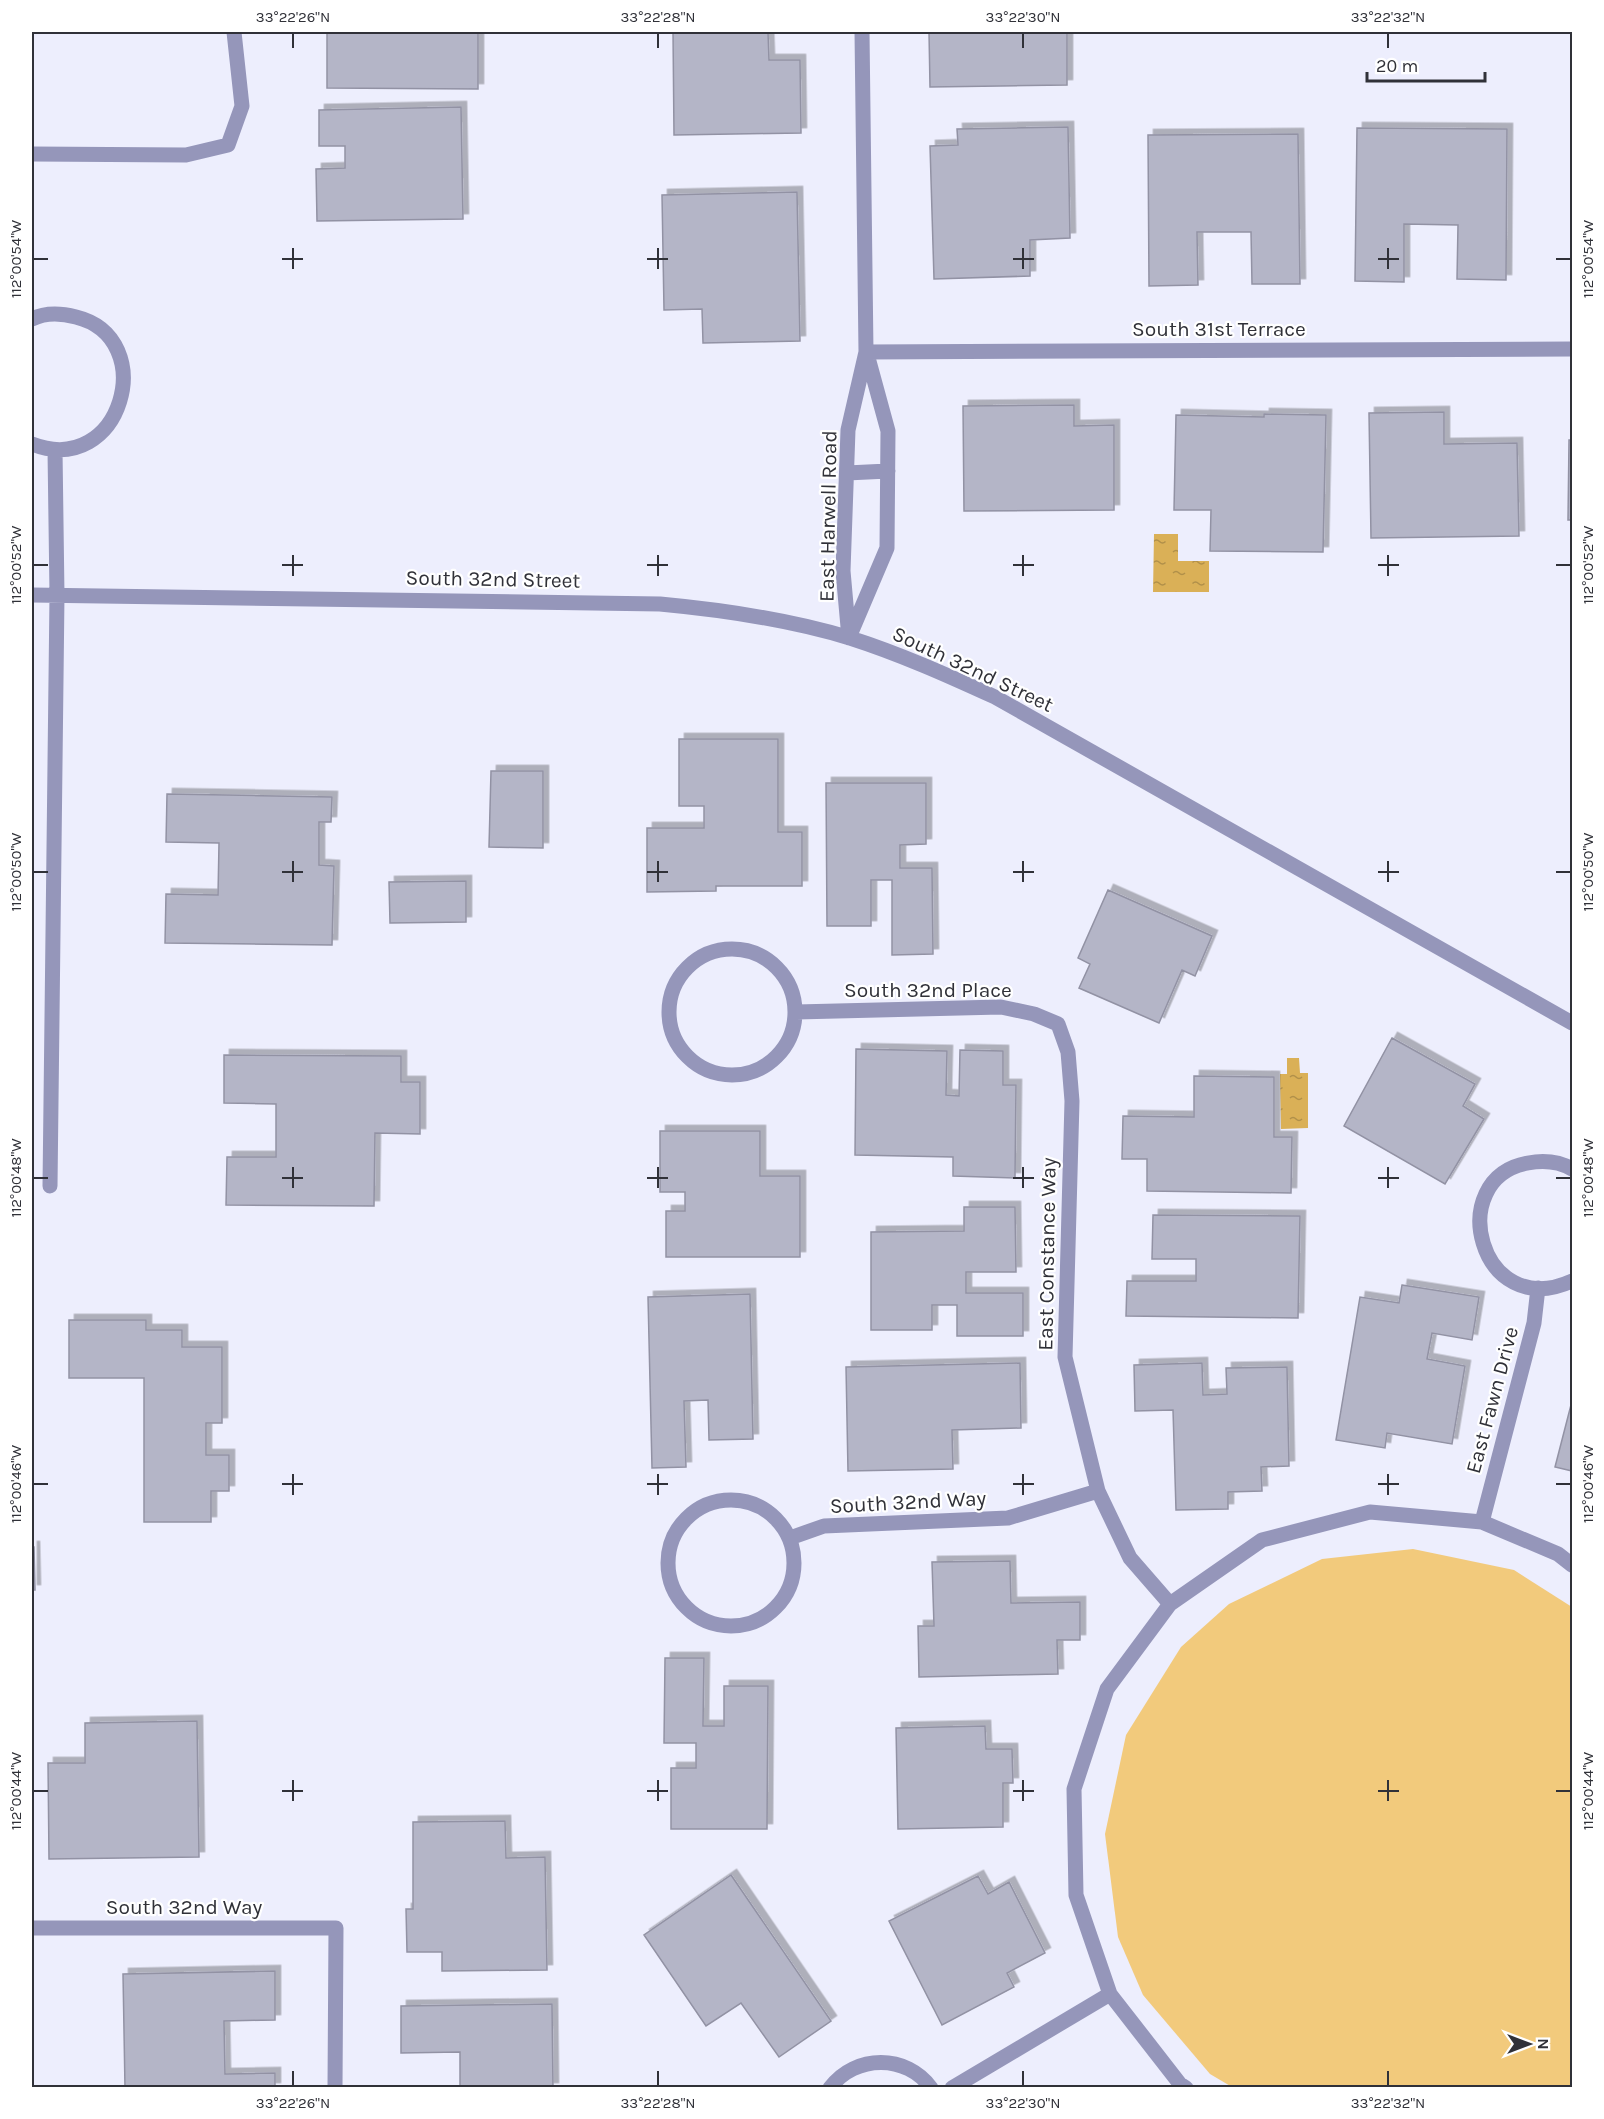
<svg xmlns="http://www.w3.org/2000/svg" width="1604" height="2119" viewBox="0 0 1604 2119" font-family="Karla,sans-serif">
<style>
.park{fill:#f2ca7c}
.water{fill:url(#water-ripples)}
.building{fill:#b4b5c7;stroke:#9292a4;stroke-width:1.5;filter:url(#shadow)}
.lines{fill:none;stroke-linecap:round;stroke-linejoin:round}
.street{stroke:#9596ba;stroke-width:15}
.ticks{fill:none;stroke:#303138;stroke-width:2}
.labels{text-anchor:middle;stroke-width:4.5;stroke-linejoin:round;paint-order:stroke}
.street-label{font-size:21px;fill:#303138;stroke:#fff}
.neatline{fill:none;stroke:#303138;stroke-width:2}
.ticks-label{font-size:15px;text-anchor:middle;fill:#303138}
</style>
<defs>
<pattern id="water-ripples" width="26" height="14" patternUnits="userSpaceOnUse" patternTransform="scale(1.5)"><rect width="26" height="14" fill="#dab057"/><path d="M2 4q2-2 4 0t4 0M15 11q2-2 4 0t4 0" fill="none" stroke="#b19049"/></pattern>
<filter id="shadow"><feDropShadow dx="5.5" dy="-5.5" stdDeviation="0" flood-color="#0004"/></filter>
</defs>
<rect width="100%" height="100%" fill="#edeefd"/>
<path class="park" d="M1413,1549L1514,1570L1572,1607V2085L1566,2088L1232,2087L1210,2074L1143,1995L1118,1937L1105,1834L1126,1735L1181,1647L1229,1604L1322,1559Z"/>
<path class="water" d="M1154,534H1178V561H1209V592H1153Z
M1287,1058H1299L1300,1073H1308V1128L1281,1129L1280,1074H1287Z"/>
<path class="building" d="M327,32H478V89L327,88Z
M673,32H768L769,60H800L801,133L674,135Z
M929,32H1067V85L930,87Z
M461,107L463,219L317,221L316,169L345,168V146H319V110Z
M1068,127L1070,238L1030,240V276L934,279L930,146L958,145L957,129Z
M1357,128L1507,129L1506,280L1457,279L1458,225L1404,224V282L1355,281Z
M1298,134L1300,284H1252L1251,232H1197L1198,285L1149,286L1148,135Z
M797,192L800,341L703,343L702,309L664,310L662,195Z
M1074,405V426L1114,425V510L964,511L963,406Z
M1444,412V444L1517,443L1519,536L1371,538L1369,413Z
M1264,414L1326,415L1323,552L1210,551L1211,510H1174L1176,415L1264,417Z
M1569,440H1572V520H1568Z
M679,739H778V832H802V886H716V891L647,892V828H704V806H679Z
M491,771H543V848L489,847Z
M826,783H926V844L900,845V868H932L933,954L892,955V880H871V926H827Z
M167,794L332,797L331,822H319V865L334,866L332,945L165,943L166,894L218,895L219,843L166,842Z
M466,881V922L390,923L389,882Z
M1108,890L1212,936L1195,976L1182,970L1159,1023L1079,988L1090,964L1078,958Z
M1392,1038L1475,1084L1463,1106L1484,1119L1445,1184L1344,1126Z
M856,1049L947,1051L946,1095L959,1096L960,1050L1003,1051V1085H1016L1015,1178L953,1176V1157L855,1155Z
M224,1055L401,1056V1082H420V1134L375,1133L374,1206L226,1205L227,1157H276V1104L224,1103Z
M1194,1076L1274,1077V1137H1292L1291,1193L1147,1191V1159H1122L1123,1116L1194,1117Z
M660,1131H760V1176H800V1257H666V1211H685V1192H660Z
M964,1207H1015L1016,1272H966V1293H1023V1336H957V1305H932V1330H871V1232L964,1231Z
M1153,1215L1300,1216L1298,1318L1126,1316L1127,1281H1196V1259H1152Z
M1402,1285L1479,1297L1472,1340L1432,1333L1427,1359L1465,1366L1452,1444L1387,1433L1385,1448L1336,1440L1360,1297L1399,1303Z
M750,1294L753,1439L709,1440L708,1400L684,1401L686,1467L652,1468L648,1297Z
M69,1320H146V1330H182V1347H222V1423H206V1455H229V1491H211V1522H144V1378H69Z
M1020,1363L1021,1428L952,1430L953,1469L848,1471L846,1367Z
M1202,1363L1203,1395L1227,1394L1226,1368L1287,1367L1289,1466L1261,1467L1262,1491L1228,1492V1509L1176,1510L1173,1410L1135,1411L1134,1365Z
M1572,1401V1471L1555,1467Z
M32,1547H34L35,1590H32Z
M1010,1561L1011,1603L1080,1602V1640H1057L1058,1674L919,1677L918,1626H934L932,1562Z
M665,1658H704L703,1726H724V1686H768L767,1829H671V1768H696V1743H664Z
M197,1721L199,1857L49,1859L48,1763H85V1723Z
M985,1726L986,1749H1012L1013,1783H1003V1827L898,1829L896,1728Z
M505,1821L506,1858L545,1857L547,1970L442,1971V1952H407L406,1909H413V1822Z
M731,1875L831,2021L779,2057L741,2003L706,2026L644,1935Z
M978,1876L988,1894L1009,1882L1045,1953L1007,1973L1014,1987L942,2025L889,1921Z
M275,1971V2020L224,2021L225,2074L275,2073V2088H125L123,1974Z
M552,2004L553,2088H460V2052L401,2053V2006Z"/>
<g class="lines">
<path class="street" d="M32,154L186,155L228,145L242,106L234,32
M32,319C46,312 61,313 76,317C161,338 122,479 32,444
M866,352L1572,349
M847,473L888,471
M32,595L660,604C724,610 788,619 850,638C900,654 947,675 995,697L1572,1023
M850,635L887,548L888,431L867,354
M849,638L843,571L848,430L866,352L862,32
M669 1012a63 63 0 1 1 126 0a63 63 0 1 1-126 0Z
M796,1012L1001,1007L1034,1014L1058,1024L1068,1052L1072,1101L1065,1357L1098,1491L1130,1558L1170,1604
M1572,1169C1558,1161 1544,1160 1528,1163C1443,1178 1479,1323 1572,1281
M50,1186L57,595L55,450
M668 1563a63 63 0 1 1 126 0a63 63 0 1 1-126 0Z
M1482,1522L1534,1323L1538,1288
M790,1538L824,1526L1008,1518L1098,1491
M32,1928H336L335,2088
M830,2088C855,2054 907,2054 931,2088
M952,2088L1110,1994
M1186,2088L1180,2084L1110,1994L1076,1895L1074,1789L1107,1689L1170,1604L1262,1540L1370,1512L1482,1522L1558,1554L1572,1565"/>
</g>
<path class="ticks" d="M293,33V48M658,33V48M1023,33V48M1388,33V48M293,248V269M658,248V269M1023,248V269M1388,248V269M33,259H48M282,259H303M647,259H668M1013,259H1034M1378,259H1399M1556,259H1571M293,555V576M658,555V576M1023,555V576M1388,555V576M33,565H48M282,565H303M647,565H668M1013,565H1034M1378,565H1399M1556,565H1571M293,861V882M658,861V882M1023,861V882M1388,861V882M33,872H48M282,872H303M647,872H668M1013,872H1034M1378,872H1399M1556,872H1571M293,1167V1188M658,1167V1188M1023,1167V1188M1388,1167V1188M33,1178H48M282,1178H303M647,1178H668M1013,1178H1034M1378,1178H1399M1556,1178H1571M293,1474V1495M658,1474V1495M1023,1474V1495M1388,1474V1495M33,1484H48M282,1484H303M647,1484H668M1013,1484H1034M1378,1484H1399M1556,1484H1571M293,1780V1801M658,1780V1801M1023,1780V1801M1388,1780V1801M33,1791H48M282,1791H303M647,1791H668M1013,1791H1034M1378,1791H1399M1556,1791H1571M293,2071V2086M658,2071V2086M1023,2071V2086M1388,2071V2086"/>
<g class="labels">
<g class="street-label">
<text x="1219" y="336">South 31st Terrace</text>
<text transform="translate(828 516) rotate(-89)" y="7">East Harwell Road</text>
<text transform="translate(493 579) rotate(1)" y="7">South 32nd Street</text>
<text transform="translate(973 669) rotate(25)" y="7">South 32nd Street</text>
<text x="928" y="997">South 32nd Place</text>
<text transform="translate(1047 1254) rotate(-89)" y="7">East Constance Way</text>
<text transform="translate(1492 1400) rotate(-75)" y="7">East Fawn Drive</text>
<text transform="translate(908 1502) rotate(-3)" y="7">South 32nd Way</text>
<text x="184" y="1914">South 32nd Way</text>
</g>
</g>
<rect width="1604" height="2119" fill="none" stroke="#ffffff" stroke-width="66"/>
<g transform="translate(1529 2044) rotate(90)" stroke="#ffffff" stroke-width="4.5" paint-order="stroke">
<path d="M0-4.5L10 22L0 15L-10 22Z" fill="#303138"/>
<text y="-9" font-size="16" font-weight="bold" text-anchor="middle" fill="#303138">N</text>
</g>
<path d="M1367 72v9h118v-9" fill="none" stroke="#303138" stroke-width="3"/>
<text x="1376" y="72" font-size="18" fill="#303138" stroke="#ffffff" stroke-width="4.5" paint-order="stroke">20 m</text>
<rect x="33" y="33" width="1538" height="2053" class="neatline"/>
<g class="ticks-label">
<text x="293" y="22">33°22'26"N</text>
<text x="658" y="22">33°22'28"N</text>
<text x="1023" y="22">33°22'30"N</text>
<text x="1388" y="22">33°22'32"N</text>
<text transform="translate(1588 259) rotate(-90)" y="5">112°00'54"W</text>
<text transform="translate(16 259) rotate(-90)" y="5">112°00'54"W</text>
<text transform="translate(1588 565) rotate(-90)" y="5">112°00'52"W</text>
<text transform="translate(16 565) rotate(-90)" y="5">112°00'52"W</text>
<text transform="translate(1588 872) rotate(-90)" y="5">112°00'50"W</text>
<text transform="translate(16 872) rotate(-90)" y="5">112°00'50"W</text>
<text transform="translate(1588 1178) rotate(-90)" y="5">112°00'48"W</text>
<text transform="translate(16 1178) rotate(-90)" y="5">112°00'48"W</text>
<text transform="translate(16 1484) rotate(-90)" y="5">112°00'46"W</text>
<text transform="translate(1588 1484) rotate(-90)" y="5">112°00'46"W</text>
<text transform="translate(16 1791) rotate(-90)" y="5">112°00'44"W</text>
<text transform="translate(1588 1791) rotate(-90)" y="5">112°00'44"W</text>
<text x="293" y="2108">33°22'26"N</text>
<text x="658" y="2108">33°22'28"N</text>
<text x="1023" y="2108">33°22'30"N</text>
<text x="1388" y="2108">33°22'32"N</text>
</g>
</svg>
